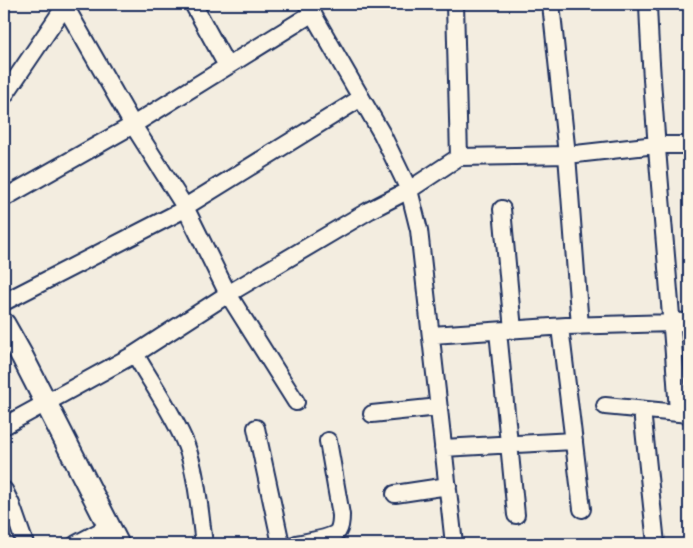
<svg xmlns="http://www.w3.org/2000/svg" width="693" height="548" viewBox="0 0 693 548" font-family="'Balsamiq Sans',sans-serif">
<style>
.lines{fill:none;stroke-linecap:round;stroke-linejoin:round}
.minor-casing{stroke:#1b2f5e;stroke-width:20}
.major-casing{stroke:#1b2f5e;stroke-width:25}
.minor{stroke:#fcf5e5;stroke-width:16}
.major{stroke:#fcf5e5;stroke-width:21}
</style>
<rect width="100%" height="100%" fill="#f3ede0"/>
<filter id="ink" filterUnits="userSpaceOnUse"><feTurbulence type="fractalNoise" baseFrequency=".02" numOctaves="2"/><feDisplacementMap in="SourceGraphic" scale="10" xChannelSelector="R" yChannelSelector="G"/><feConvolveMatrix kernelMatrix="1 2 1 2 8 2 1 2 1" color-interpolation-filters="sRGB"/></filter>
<g filter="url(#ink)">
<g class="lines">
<g class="minor-casing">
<path id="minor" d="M193,4L227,66
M307,4L382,134L409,190L419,230L454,544
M455,4L459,157
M551,4L567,155L580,326
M648,4C653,140 670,276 678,413
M65,6L133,125L185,207L228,294L296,402
M4,96L65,6L64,4
M4,198L133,125L313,13
M185,207L361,98
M502,209L513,330
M4,302L185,209
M560,327L582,509
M498,331L516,515
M432,335L566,326L672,323L689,321
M135,354C152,384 173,413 186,445C197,473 200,514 204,544
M605,406L689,414
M642,410L656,544
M372,414L439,407
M4,426L135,354L228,294L370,210L409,190L459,157L567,155L656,145H689
M256,428L281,544
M443,448L574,441
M4,490L11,504L25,544
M395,494L448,486
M76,544L110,526
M296,544C306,542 333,538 338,531C341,526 341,520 341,515L328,441"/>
</g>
<g class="major-casing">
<path id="major" d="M4,324L22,356L118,544"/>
</g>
<use href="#minor" class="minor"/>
<use href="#major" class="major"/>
</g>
</g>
<rect width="693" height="548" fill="none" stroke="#fcf5e5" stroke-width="20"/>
<rect x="10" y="10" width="673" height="528" fill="none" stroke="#1b2f5e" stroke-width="2" filter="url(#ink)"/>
</svg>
